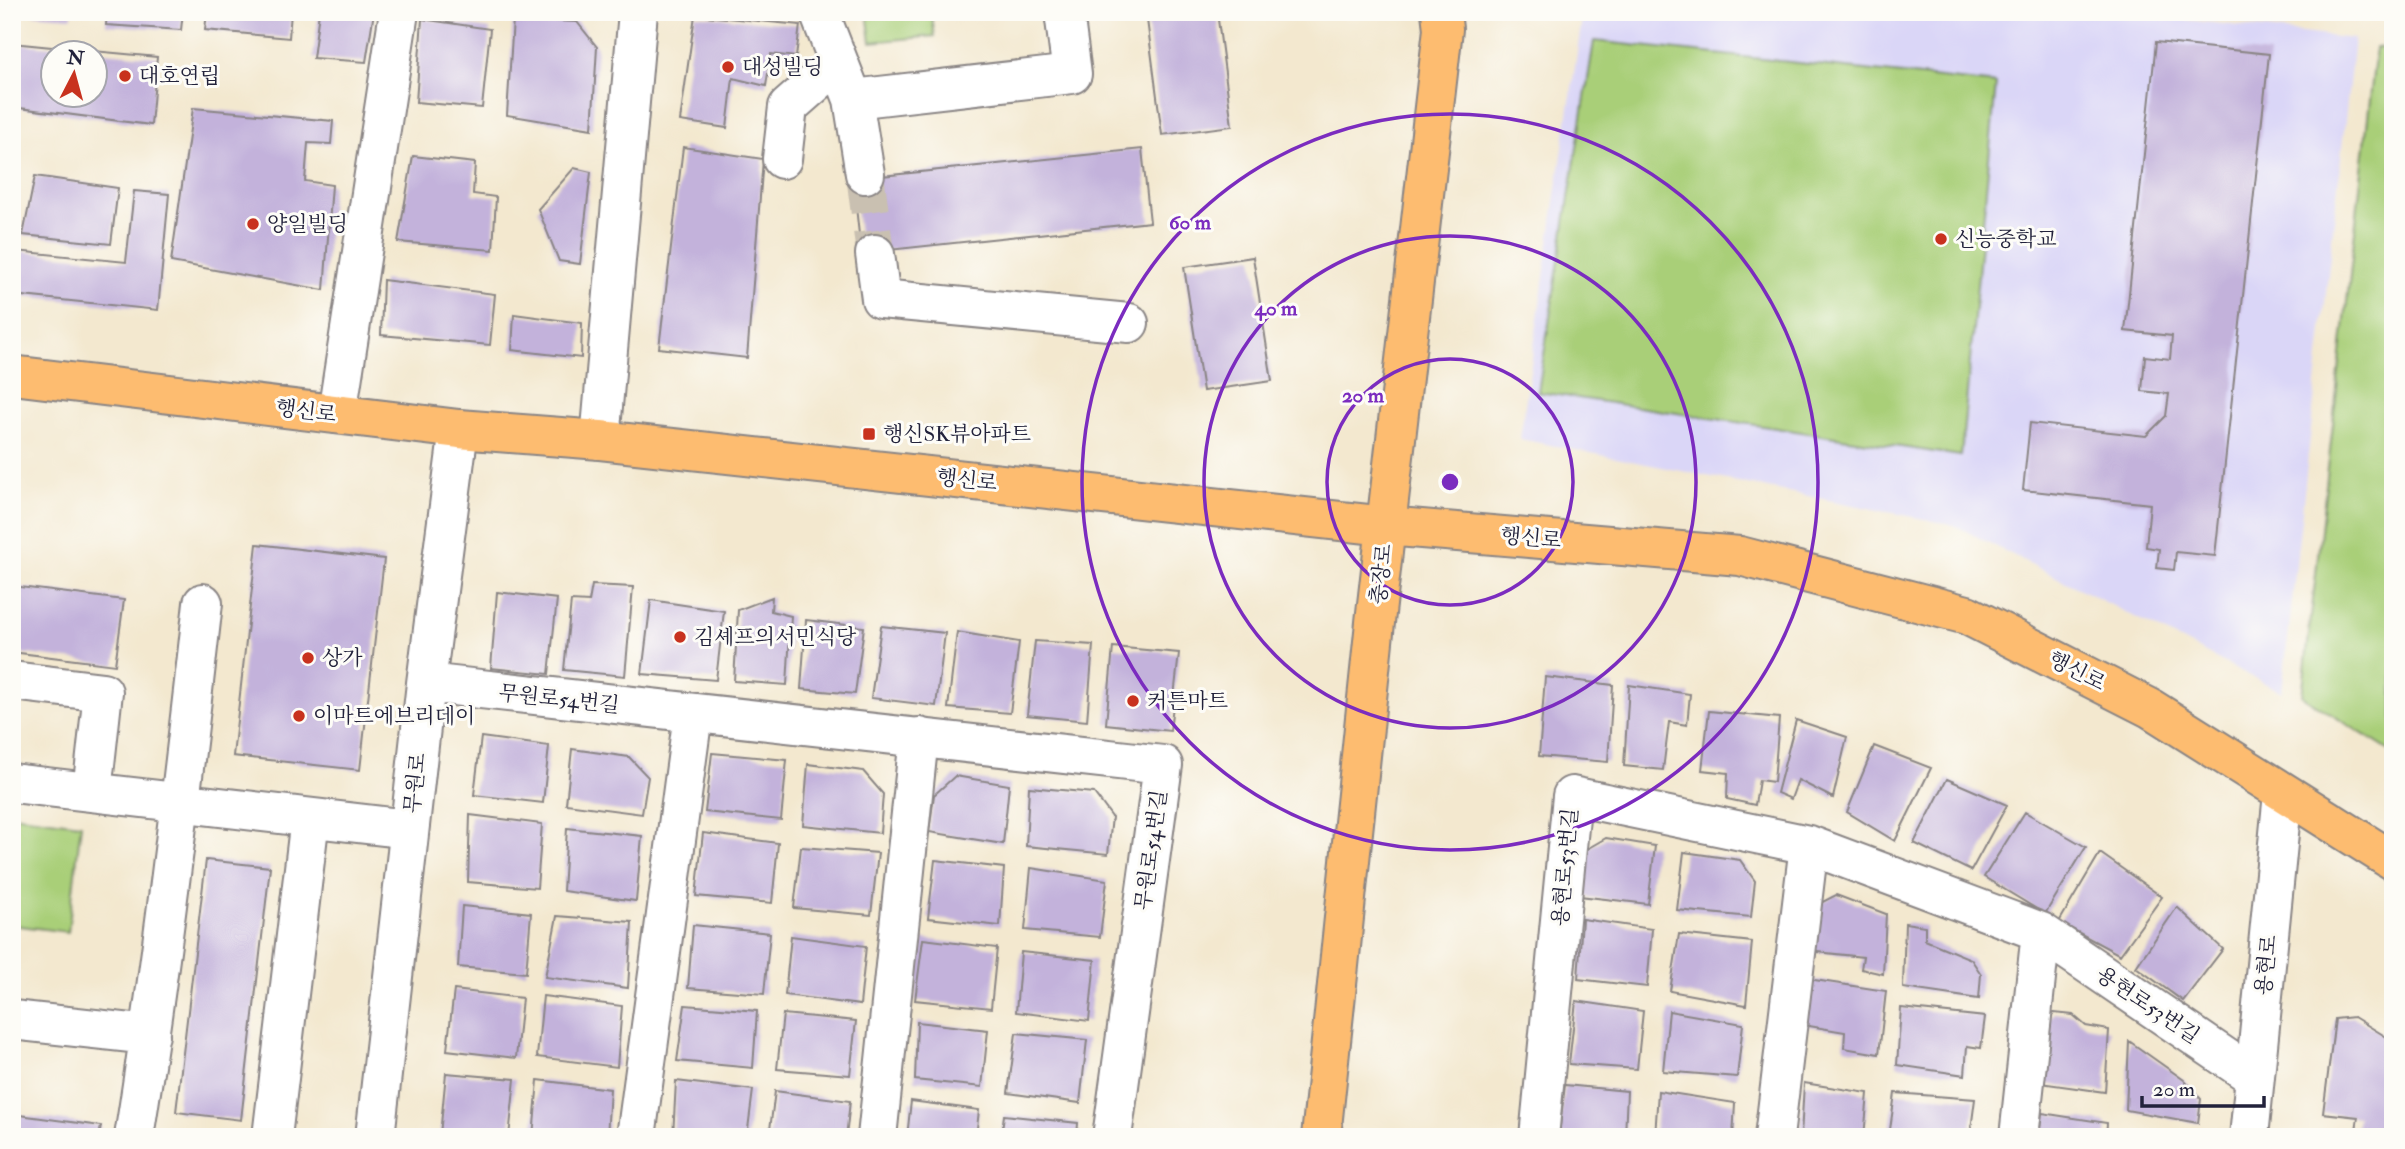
<svg xmlns="http://www.w3.org/2000/svg" width="2405" height="1149" viewBox="0 0 2405 1149" font-family="'IM FELL Double Pica','Noto Serif KR',serif">
<style>
.built{fill:#dad6f7}
.green{fill:#a9cf78;stroke:#66785a;stroke-width:2}
.building{fill:#c3b2db}
.lines{fill:none;stroke-linecap:round;stroke-linejoin:round}
.minor-tunnel{stroke:#c9c0b1;stroke-width:38;stroke-dasharray:38 19;stroke-linecap:butt}
.minor-casing{stroke:#8a8585;stroke-width:42}
.major-casing{stroke:#8a8585;stroke-width:42}
.minor{stroke:#fff;stroke-width:38}
.major{stroke:#fdbc6f;stroke-width:38}
.ring{fill:none;stroke:#7b2cbf;stroke-width:3.5}
.poi-dot{fill:#c8321e;stroke:#fdfcf7;stroke-width:2.5}
.labels{text-anchor:middle;stroke-width:6;stroke-linejoin:round;paint-order:stroke}
.poi-label{font-size:21px;fill:#22223b;stroke:#fdfcf7;text-anchor:start}
.street-label{font-size:21px;fill:#22223b;stroke:#fdfcf7}
.centre{fill:#7b2cbf;stroke:#fdfcf7;stroke-width:3.5}
.ring-label{font-size:21px;text-anchor:middle;font-weight:bold;fill:#7b2cbf;stroke:#fdfcf7;stroke-width:6;stroke-linejoin:round;paint-order:stroke}
</style>
<rect width="100%" height="100%" fill="#fdfcf7"/>
<filter id="ink" filterUnits="userSpaceOnUse"><feTurbulence type="fractalNoise" baseFrequency=".0143" numOctaves="2"/><feDisplacementMap in="SourceGraphic" scale="14" xChannelSelector="R" yChannelSelector="G"/><feConvolveMatrix kernelMatrix="1 2 1 2 8 2 1 2 1" color-interpolation-filters="sRGB"/></filter>
<filter id="wash" filterUnits="userSpaceOnUse"><feTurbulence type="fractalNoise" baseFrequency=".00686" numOctaves="4" result="noise"/><feDisplacementMap in="SourceGraphic" scale="28" xChannelSelector="R" yChannelSelector="G"/><feGaussianBlur stdDeviation="1.57" result="paint"/><feColorMatrix in="noise" values="0 0 0 0 0 0 0 0 0 0 0 0 0 0 0 0 0 1.4 0 .05"/><feComposite in="paint" operator="in"/></filter>
<g filter="url(#wash)">
<rect width="100%" height="100%" fill="#f3e8cf"/>
<path class="built" d="M1583,12H2118L2354,39L2282,692L1954,525L1520,439Z"/>
<path class="green" d="M867,12H931L935,36L871,42Z
M1594,41L1996,84L1961,456L1538,392Z
M2376,47L2393,50V753L2302,696Z
M12,815L81,824L68,932L12,925Z"/>
<g id="blocks">
<path class="building" d="M28,12H72V17L28,14Z
M107,12H183L181,30L106,25Z
M207,12H291L289,38L205,30Z
M319,12H374L366,62L313,58Z
M1146,12H1217L1232,126L1162,135Z
M695,15L800,25L796,57L771,54L766,86L733,78L727,128L680,121Z
M422,19L490,29L482,108L416,102Z
M513,19L577,22L597,47L592,129L507,115Z
M2156,42L2269,54L2215,556L2176,552L2174,570L2157,568L2159,549L2146,547L2150,504L2023,490L2030,423L2146,436L2166,416L2169,394L2142,391L2145,356L2170,359L2172,336L2125,331Z
M12,43L91,51V52H52V94H94V51L157,57L151,125L12,107Z
M193,108L333,121L331,144L308,143L305,181L332,185L324,290L171,262Z
M683,147L763,159L747,358L659,348Z
M1142,149L1150,222L861,253L853,179Z
M413,156L475,163L473,194L496,197L493,250L398,242Z
M574,168L591,172L580,264L559,261L538,209Z
M35,176L118,188L111,244L23,235Z
M134,191L169,194L158,310L13,295L16,251L126,262Z
M1253,257L1272,381L1203,391L1184,267Z
M383,280L495,294L490,345L381,335Z
M514,314L582,323L581,358L512,350Z
M257,544L384,559L360,770L233,756Z
M592,585L633,587L625,676L564,670L571,601L589,602Z
M12,586L124,600L115,665L12,652Z
M497,592L557,599L549,674L491,668Z
M772,597L771,611L791,616L787,685L734,681L738,610Z
M651,600L724,611L716,680L642,674Z
M806,620L864,627L855,694L801,689Z
M881,626L945,633L936,706L871,698Z
M957,632L1019,642L1010,713L948,708Z
M1035,641L1093,645L1087,721L1027,715Z
M1113,647L1179,653L1170,731L1106,724Z
M1545,677L1613,685L1608,762L1539,756Z
M1629,685L1690,694L1687,725L1669,722L1663,770L1624,766Z
M1709,711L1779,718L1774,782L1759,780L1755,805L1727,799L1728,773L1702,770Z
M1796,720L1847,737L1833,798L1798,780L1791,799L1777,793Z
M481,737L549,746L543,803L474,795Z
M1874,746L1931,768L1895,841L1847,812Z
M572,749L629,757L648,777L642,814L566,804Z
M712,753L787,760L781,820L705,812Z
M808,764L863,771L883,794L880,833L803,825Z
M955,776L1009,785L1003,844L929,832L934,795Z
M1947,779L2007,805L1971,871L1914,843Z
M1029,787L1094,793L1112,817L1108,854L1026,846Z
M2025,812L2086,847L2045,914L1984,877Z
M470,815L542,824L537,888L468,882Z
M567,828L642,836L636,901L563,891Z
M703,833L778,843L772,903L696,896Z
M1606,838L1655,846L1648,904L1580,896L1585,850Z
M801,847L878,853L871,915L794,908Z
M1684,852L1740,860L1755,881L1751,917L1677,910Z
M2100,853L2162,897L2120,955L2059,922Z
M206,860L270,867L241,1120L176,1112Z
M935,860L1004,868L1000,926L928,918Z
M1031,868L1107,880L1100,937L1025,930Z
M1836,895L1886,914L1883,974L1861,969L1863,957L1808,951L1813,907Z
M462,906L531,913L526,973L458,967Z
M2177,907L2223,949L2183,1001L2136,967Z
M557,916L632,922L628,988L545,977Z
M1582,919L1652,929L1647,987L1578,979Z
M1905,923L1925,926V940L1971,959L1981,974L1979,999L1903,988Z
M693,925L770,933L764,994L688,988Z
M1679,934L1752,942L1746,1005L1670,991Z
M791,936L866,946L860,1005L785,995Z
M923,939L997,948L991,1008L915,1000Z
M1021,952L1095,960L1089,1021L1016,1012Z
M1808,979L1886,991L1879,1054L1844,1048L1845,1032L1803,1025Z
M454,990L522,998L516,1058L447,1050Z
M543,996L622,1006L617,1067L537,1057Z
M1576,1001L1643,1011L1637,1069L1569,1064Z
M685,1005L757,1011L753,1068L677,1061Z
M1901,1008L1985,1017L1981,1048L1967,1046L1965,1075L1897,1065Z
M1669,1011L1743,1024L1737,1077L1663,1071Z
M2054,1013L2073,1015L2086,1026L2109,1030L2105,1092L2040,1083L2044,1022Z
M783,1014L856,1021L850,1075L777,1069Z
M2354,1017L2393,1041V1137H2355L2358,1117L2323,1113L2335,1019Z
M917,1022L988,1030L982,1087L915,1080Z
M1016,1033L1087,1040L1080,1103L1008,1093Z
M2129,1041L2184,1080L2201,1099L2198,1123L2126,1110Z
M446,1073L515,1079L509,1137L440,1135Z
M538,1080L610,1089L607,1137H533Z
M676,1081L753,1090L747,1137H673Z
M1804,1083L1868,1093L1864,1137H1801Z
M1565,1085L1627,1091L1625,1137L1559,1135Z
M775,1091L850,1101L846,1137H769Z
M1658,1091L1735,1103L1733,1137H1655Z
M1895,1093L1975,1099L1970,1137H1889Z
M911,1101L979,1110L976,1137H907Z
M2042,1113L2107,1123L2106,1137H2039Z
M12,1114L101,1126L99,1137H12Z
M1004,1115L1078,1123L1077,1137H1001Z"/>
</g>
</g>
<g filter="url(#ink)">
<use href="#blocks" fill-opacity="0" stroke="#8a8585" stroke-width="2"/>
<g class="lines">
<path class="minor-tunnel" d="M865,174L875,254"/>
<g class="minor-casing">
<path id="minor" d="M819,12L853,99L865,174
M853,99L1072,74L1064,12
M782,159L788,107L838,63
M875,254L881,299L1129,323
M337,414L399,12
M600,440L638,12
M12,681L103,692L92,792
M426,683L1163,765L1112,1137
M12,783L409,829
M12,1020L150,1035
M134,1137C162,960 183,781 203,603
M272,1137L310,818
M375,1137L426,683L459,429
M636,1137L693,714
M877,1137L919,737
M1539,1137L1572,796L1809,845L2041,932L2254,1077
M1774,1137L1809,845
M2019,1137L2041,932
M2249,1137L2283,793"/>
</g>
<g class="major-casing">
<path id="major" d="M12,375L459,429L600,440L1386,526L1740,556L1967,615L2150,708L2393,861
M1321,1137L1376,613L1443,29L1441,12"/>
</g>
<use href="#minor" class="minor"/>
<use href="#major" class="major"/>
</g>
</g>
<g class="ring">
<circle cx="1450" cy="482" r="123"/>
<circle cx="1450" cy="482" r="246"/>
<circle cx="1450" cy="482" r="368"/>
</g>
<g class="poi-dot">
<circle cx="728" cy="67" r="7"/>
<circle cx="125" cy="76" r="7"/>
<circle cx="253" cy="224" r="7"/>
<circle cx="1941" cy="239" r="7"/>
<rect x="862" y="427" width="14" height="14" rx="3.5"/>
<circle cx="680" cy="637" r="7"/>
<circle cx="308" cy="658" r="7"/>
<circle cx="1133" cy="701" r="7"/>
<circle cx="299" cy="716" r="7"/>
</g>
<g class="labels">
<g class="poi-label">
<text x="742" y="74">대성빌딩</text>
<text x="139" y="83">대호연립</text>
<text x="267" y="231">양일빌딩</text>
<text x="1955" y="246">신능중학교</text>
<text x="883" y="441">행신SK뷰아파트</text>
<text x="694" y="644">김셰프의서민식당</text>
<text x="322" y="665">상가</text>
<text x="1147" y="708">커튼마트</text>
<text x="313" y="723">이마트에브리데이</text>
</g>
<g class="street-label">
<text transform="translate(306 411) rotate(7)" y="7">행신로</text>
<text transform="translate(967 480) rotate(6)" y="7">행신로</text>
<text transform="translate(1531 538) rotate(5)" y="7">행신로</text>
<text transform="translate(1381 574) rotate(-84)" y="7">충장로</text>
<text transform="translate(2077 671) rotate(27)" y="7">행신로</text>
<text transform="translate(559 699) rotate(6)" y="7">무원로54번길</text>
<text transform="translate(415 783) rotate(-84)" y="7">무원로</text>
<text transform="translate(1151 850) rotate(-82)" y="7">무원로54번길</text>
<text transform="translate(1565 867) rotate(-85)" y="7">용현로53번길</text>
<text transform="translate(2266 965) rotate(-84)" y="7">용현로</text>
<text transform="translate(2148 1005) rotate(34)" y="7">용현로53번길</text>
</g>
</g>
<circle cx="1450" cy="482" r="10" class="centre"/>
<g class="ring-label">
<text x="1190" y="229">60 m</text>
<text x="1276" y="315">40 m</text>
<text x="1363" y="402">20 m</text>
</g>
<rect width="2405" height="1149" fill="none" stroke="#fdfcf7" stroke-width="42"/>
<g transform="translate(74 74) rotate(6)"><circle r="33" fill="#fdfcf7" stroke="#a5a5ac" stroke-width="2"/>
<path d="M0-5L12 26L0 18L-12 26Z" fill="#c8321e"/>
<text y="-10" font-size="19" font-weight="bold" text-anchor="middle" fill="#22223b">N</text>
</g>
<path d="M2142 1096v10h122v-10" fill="none" stroke="#22223b" stroke-width="3.5"/>
<text x="2153" y="1096" font-size="21" fill="#22223b" stroke="#fdfcf7" stroke-width="5" paint-order="stroke">20 m</text>
</svg>
